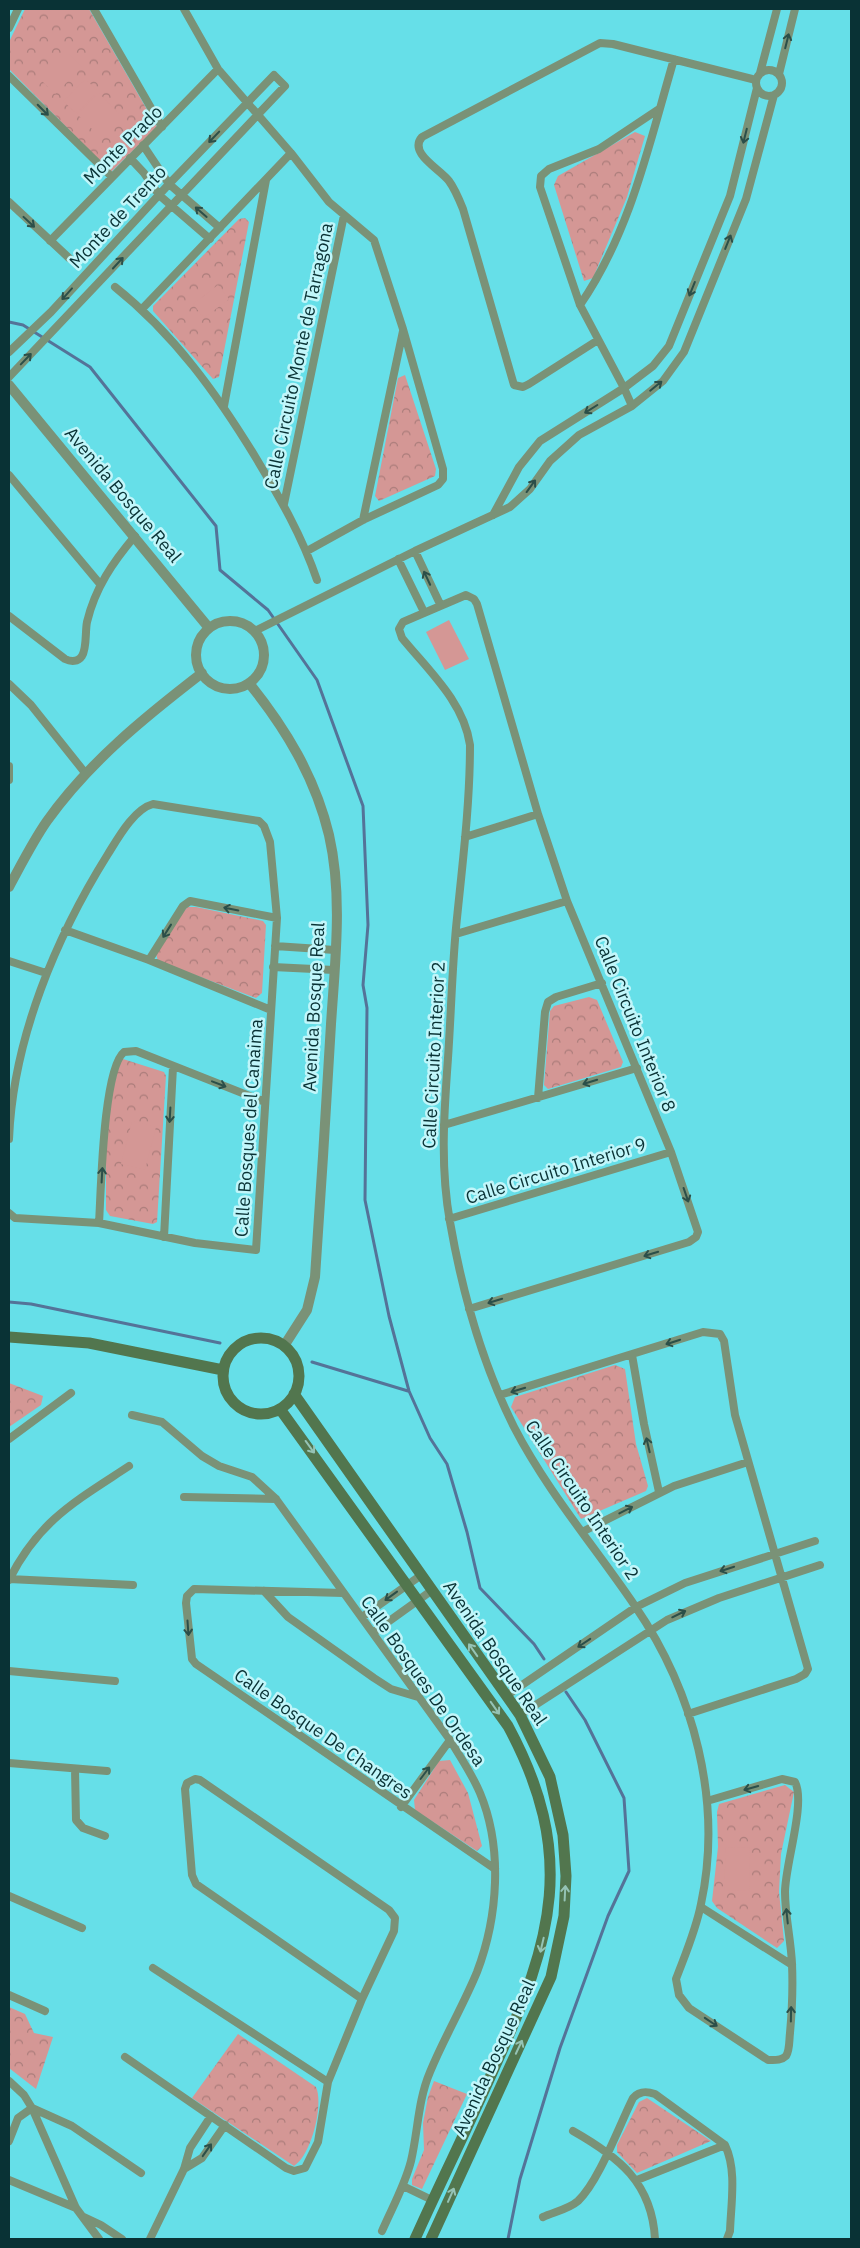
<svg xmlns="http://www.w3.org/2000/svg" width="860" height="2248" viewBox="0 0 860 2248" font-family="'IBM Plex Sans',sans-serif">
<style>
.park{fill:url(#park-crowns)}
.pitch{fill:#d49795}
.lines{fill:none;stroke-linecap:round;stroke-linejoin:round}
.stream{stroke:#547398;stroke-width:3}
.minor{stroke:#7a9277;stroke-width:8}
.tertiary{stroke:#7a9277;stroke-width:10}
.secondary{stroke:#52764e;stroke-width:11}
.oneway{stroke:#2b4f49}
.oneway2{stroke:#95c3b5}
.labels{text-anchor:middle;stroke-width:5;stroke-linejoin:round;paint-order:stroke}
.street-label{font-size:18px;fill:#093235;stroke:#c1f6fa}
</style>
<defs>
<pattern id="park-crowns" width="20" height="18" patternUnits="userSpaceOnUse" patternTransform="scale(1.25)"><rect width="20" height="18" fill="#d49795"/><path d="M2 6a3 3 0 1 1 6 0M12 15a3 3 0 1 1 6 0" fill="none" stroke="#aa7c7a"/></pattern>
</defs>
<rect width="100%" height="100%" fill="#66dfe8"/>
<path class="park" d="M25,9H89L157,127L111,172L9,69V42Z
M635,132L645,136L627,197L593,278L584,281L554,185L558,176Z
M245,218L249,222L219,377L213,379L153,311V306L239,219Z
M405,375L436,469L435,476L379,501L375,496L398,378Z
M188,907H196L263,921L266,925L262,993L256,998L158,961L156,954L181,913Z
M589,997L597,1000L623,1062L621,1067L548,1089L544,1085L550,1011L554,1006Z
M123,1059L164,1072L166,1076L157,1222L153,1224L110,1216L106,1210V1152L108,1112L120,1060Z
M615,1365L625,1369L636,1444L648,1486L646,1491L581,1519L511,1407L515,1397Z
M9,1383L43,1396L41,1405L9,1427Z
M450,1760L468,1793L482,1846L477,1851L415,1810L414,1800L439,1761Z
M785,1785L794,1792L781,1854L779,1892L784,1941L777,1948L717,1908L712,1901L718,1847L717,1812L719,1804Z
M9,2007L25,2014L34,2033L53,2037L36,2089L9,2068Z
M238,2034L316,2087C324,2105 311,2156 294,2166L192,2098Z
M434,2081L467,2094L422,2189L412,2185V2179L424,2150L423,2123L428,2097Z
M647,2098L711,2141L637,2173L617,2152V2145L639,2102Z"/>
<path class="pitch" d="M68,53L82,67L55,94L41,80Z
M86,79L98,92L76,113L63,101Z
M99,93L119,114L98,135L77,114Z
M218,285L229,299L204,318L193,304Z
M449,620L469,659L445,670L426,632Z
M132,1121L156,1127L145,1170L121,1164Z
M726,1847L750,1848L749,1891L724,1890Z"/>
<g class="lines">
<path class="stream" d="M9,322L23,325L90,367L216,526L220,570L268,610L317,680L363,806L368,925L363,985L367,1008L365,1200L389,1316L409,1391L430,1438L447,1464L467,1532L480,1588L534,1644L544,1659
M9,1302L31,1304L220,1343
M312,1362L408,1391
M508,2239L520,2179L560,2048L608,1916L629,1871L624,1798L585,1720L566,1692"/>
<path class="minor" d="M94,9L162,127
M184,9L218,69L291,153L329,202L374,240L403,329L443,469V479L438,485L363,520L307,551
M9,28L18,9
M756 83a13 13 0 1 1 26 0a13 13 0 1 1-26 0Z
M760,73L777,9
M779,74L795,9
M9,76L112,177
M143,145L169,184L220,228
M130,158L144,173L159,195L210,239
M9,202L69,258
M50,241L218,69
M115,287C174,334 217,394 256,458C280,498 302,536 317,580
M580,305C631,231 649,144 674,59
M142,309L291,153
M598,340L529,384L523,387L514,385L463,209C459,199 455,189 449,181C440,169 408,153 422,137L600,43L613,44L756,80
M9,352L51,312L169,184L274,75L285,86L9,377
M224,406L266,180
M632,406L624,388L580,305L540,187L541,176L549,169L599,149L659,109
M9,475L100,584
M284,504L344,215
M493,515L519,467L540,441L624,388L653,366L669,346L730,196L757,88
M363,520L403,331
M415,551L440,604
M398,559L424,612
M9,616L65,659C71,662 78,662 82,656C87,648 85,632 87,622C95,588 113,562 135,536
M255,631L415,551L510,507L530,489L550,461L579,435L632,406L663,381L684,352L746,199L774,95
M9,684L31,705L86,774
M9,766V780
M465,837L538,814
M65,930L149,960L271,1010
M456,934L567,901
M275,946L335,950
M149,960L183,906L190,901L277,918
M9,961L46,973
M273,967L334,970
M538,1098L545,1012L548,1002L556,997L602,983
M444,1125L637,1068
M9,1139C13,1039 56,937 108,854C118,838 134,809 153,804L259,821L264,826L270,842L277,918L256,1250L195,1243L99,1223L15,1218L9,1213
M449,1219L671,1152
M99,1223C101,1193 103,1069 124,1052L136,1051L265,1102
M164,1237L173,1067
M469,1309L689,1242L696,1237L698,1232L671,1152L567,901L538,814L477,604L474,599L466,595L403,622L399,629L402,638C428,670 464,702 470,745C470,806 462,867 456,928C452,971 451,1015 448,1058C444,1113 440,1167 450,1222C462,1291 482,1363 514,1427C547,1491 595,1547 635,1606C694,1692 723,1802 701,1904C696,1930 685,1955 676,1979L679,1995L689,2008L768,2060C774,2060 781,2061 786,2056C790,2050 789,2040 790,2033C792,2011 793,1987 792,1964C791,1940 785,1916 785,1892C785,1865 806,1803 795,1782L782,1779L707,1801
M632,1355L644,1424L659,1492
M500,1395L703,1332L720,1334L724,1341L735,1415L808,1669L805,1674L796,1679L688,1714
M132,1415L162,1422L202,1456L219,1466L252,1477L276,1499L450,1740C461,1758 472,1774 480,1793C503,1848 498,1917 477,1972C463,2006 444,2038 430,2072C418,2100 418,2131 411,2161C405,2185 392,2208 382,2231
M9,1439L71,1393
M184,1497L276,1499
M582,1532L674,1486L748,1462
M9,1579L133,1585
M9,1580C39,1520 76,1501 129,1466
M264,1591L288,1617L374,1678L391,1689L418,1697
M343,1593L194,1589L187,1596L186,1603L192,1659L196,1664L495,1869
M362,1617L420,1576
M374,1632L431,1591
M9,1671L115,1681
M506,1696L636,1607L685,1583L815,1541
M520,1715L667,1620L719,1598L820,1565
M9,1763L107,1771
M75,1769L76,1820L83,1828L105,1836
M401,1807L450,1740
M9,1896L82,1928
M701,1907L792,1965
M153,1968L328,2082
M9,1995L45,2011
M125,2057L286,2168L294,2171L305,2168L318,2142L328,2082L362,1999L394,1931L395,1918L389,1910L200,1780L195,1779L187,1783L185,1789L192,1875L196,1884L362,1999
M9,2081L24,2095L32,2108L76,2208L99,2239
M573,2131C619,2157 652,2183 655,2239
M9,2141L18,2118L32,2108L72,2126L141,2173
M184,2169L202,2158L225,2125
M9,2180L76,2208
M637,2180L725,2145
M403,2186L432,2200
M84,2217L101,2225L122,2239
M543,2217C554,2212 569,2209 578,2201C599,2181 619,2126 633,2098C639,2091 646,2091 655,2094L725,2145C737,2170 731,2203 730,2231L727,2239
M150,2239L184,2169L190,2148L211,2116"/>
<path class="tertiary" d="M9,385L209,628
M196 655a34 34 0 1 1 68 0a34 34 0 1 1-68 0Z
M249,683C286,729 315,777 329,835C343,896 335,962 331,1024C326,1108 321,1193 315,1277L307,1310L284,1346
M9,887C21,865 33,841 47,821C89,762 145,717 202,673"/>
<path class="secondary" d="M9,1337L89,1343L223,1370
M223 1376a38 38 0 1 1 76 0a38 38 0 1 1-76 0Z
M294,1394L520,1715L550,1777L563,1835L566,1876L564,1916L551,1977L431,2239
M280,1409L508,1726C577,1854 553,1939 496,2064C470,2123 441,2181 415,2239"/>
</g>
<defs><path id="oneway-shaft" d="M-6 0H5M1.5-3L5.5 0L1.5 3" fill="none" stroke-width="1.6" stroke-linecap="round" stroke-linejoin="round" transform="scale(1.25)"/></defs>
<g class="oneway">
<use href="#oneway-shaft" transform="translate(787 41) rotate(-76)"/>
<use href="#oneway-shaft" transform="translate(43 110) rotate(45)"/>
<use href="#oneway-shaft" transform="translate(745 136) rotate(104)"/>
<use href="#oneway-shaft" transform="translate(214 137) rotate(134)"/>
<use href="#oneway-shaft" transform="translate(201 212) rotate(-139)"/>
<use href="#oneway-shaft" transform="translate(29 222) rotate(43)"/>
<use href="#oneway-shaft" transform="translate(728 242) rotate(-68)"/>
<use href="#oneway-shaft" transform="translate(118 263) rotate(-47)"/>
<use href="#oneway-shaft" transform="translate(692 289) rotate(112)"/>
<use href="#oneway-shaft" transform="translate(67 294) rotate(132)"/>
<use href="#oneway-shaft" transform="translate(26 359) rotate(-46)"/>
<use href="#oneway-shaft" transform="translate(656 386) rotate(-39)"/>
<use href="#oneway-shaft" transform="translate(591 409) rotate(148)"/>
<use href="#oneway-shaft" transform="translate(531 486) rotate(-54)"/>
<use href="#oneway-shaft" transform="translate(427 578) rotate(-115)"/>
<use href="#oneway-shaft" transform="translate(231 909) rotate(-169)"/>
<use href="#oneway-shaft" transform="translate(167 931) rotate(122)"/>
<use href="#oneway-shaft" transform="translate(590 1082) rotate(163)"/>
<use href="#oneway-shaft" transform="translate(219 1084) rotate(21)"/>
<use href="#oneway-shaft" transform="translate(170 1115) rotate(93)"/>
<use href="#oneway-shaft" transform="translate(102 1175) rotate(-87)"/>
<use href="#oneway-shaft" transform="translate(686 1195) rotate(71)"/>
<use href="#oneway-shaft" transform="translate(651 1254) rotate(163)"/>
<use href="#oneway-shaft" transform="translate(495 1301) rotate(163)"/>
<use href="#oneway-shaft" transform="translate(673 1342) rotate(162)"/>
<use href="#oneway-shaft" transform="translate(518 1390) rotate(163)"/>
<use href="#oneway-shaft" transform="translate(648 1445) rotate(-103)"/>
<use href="#oneway-shaft" transform="translate(626 1510) rotate(-27)"/>
<use href="#oneway-shaft" transform="translate(727 1569) rotate(162)"/>
<use href="#oneway-shaft" transform="translate(391 1596) rotate(144)"/>
<use href="#oneway-shaft" transform="translate(679 1614) rotate(-26)"/>
<use href="#oneway-shaft" transform="translate(188 1628) rotate(86)"/>
<use href="#oneway-shaft" transform="translate(584 1643) rotate(146)"/>
<use href="#oneway-shaft" transform="translate(425 1773) rotate(-53)"/>
<use href="#oneway-shaft" transform="translate(751 1788) rotate(164)"/>
<use href="#oneway-shaft" transform="translate(787 1916) rotate(-96)"/>
<use href="#oneway-shaft" transform="translate(791 2014) rotate(-89)"/>
<use href="#oneway-shaft" transform="translate(711 2022) rotate(34)"/>
<use href="#oneway-shaft" transform="translate(207 2150) rotate(-55)"/>
</g>
<g class="oneway2">
<use href="#oneway-shaft" transform="translate(310 1447) rotate(54)"/>
<use href="#oneway-shaft" transform="translate(473 1650) rotate(-125)"/>
<use href="#oneway-shaft" transform="translate(495 1708) rotate(55)"/>
<use href="#oneway-shaft" transform="translate(565 1893) rotate(-87)"/>
<use href="#oneway-shaft" transform="translate(542 1945) rotate(103)"/>
<use href="#oneway-shaft" transform="translate(519 2047) rotate(-65)"/>
<use href="#oneway-shaft" transform="translate(451 2195) rotate(-66)"/>
</g>
<g class="labels">
<g class="street-label">
<text transform="translate(123 145) rotate(-45)" y="6">Monte Prado</text>
<text transform="translate(118 217) rotate(-47)" y="6">Monte de Trento</text>
<text transform="translate(299 356) rotate(-78)" y="6">Calle Circuito Monte de Tarragona</text>
<text transform="translate(123 495) rotate(50)" y="6">Avenida Bosque Real</text>
<text transform="translate(314 1007) rotate(-87)" y="6">Avenida Bosque Real</text>
<text transform="translate(635 1024) rotate(68)" y="6">Calle Circuito Interior 8</text>
<text transform="translate(434 1055) rotate(-87)" y="6">Calle Circuito Interior 2</text>
<text transform="translate(249 1128) rotate(-86)" y="6">Calle Bosques del Canaima</text>
<text transform="translate(556 1171) rotate(-17)" y="6">Calle Circuito Interior 9</text>
<text transform="translate(582 1500) rotate(56)" y="6">Calle Circuito Interior 2</text>
<text transform="translate(495 1653) rotate(56)" y="6">Avenida Bosque Real</text>
<text transform="translate(423 1681) rotate(55)" y="6">Calle Bosques De Ordesa</text>
<text transform="translate(323 1734) rotate(35)" y="6">Calle Bosque De Changres</text>
<text transform="translate(494 2058) rotate(-65)" y="6">Avenida Bosque Real</text>
</g>
</g>
<rect width="860" height="2248" fill="none" stroke="#093235" stroke-width="20"/>
</svg>
